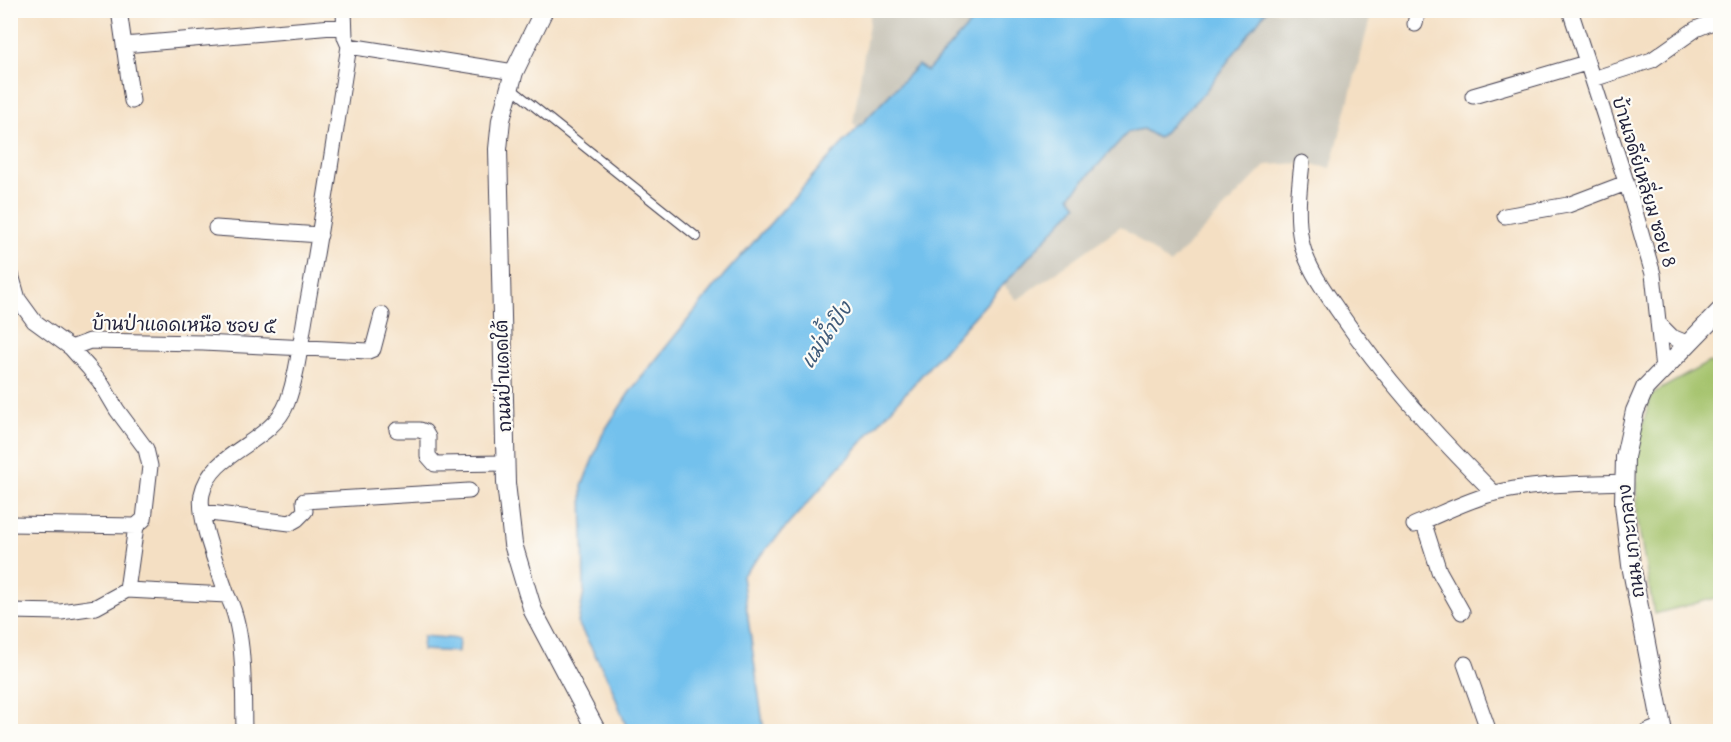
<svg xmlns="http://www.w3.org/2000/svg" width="1731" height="742" viewBox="0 0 1731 742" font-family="Delius,'Playpen Sans Thai',sans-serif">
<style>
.industrial{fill:#c8c4b8}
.green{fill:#a2c168;stroke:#627252;stroke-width:1.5}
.water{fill:#73c1ed;stroke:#4a7294;stroke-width:1.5}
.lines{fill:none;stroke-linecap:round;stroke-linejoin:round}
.service-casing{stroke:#423e4f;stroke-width:10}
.minor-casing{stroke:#423e4f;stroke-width:17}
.tertiary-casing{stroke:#423e4f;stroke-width:20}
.service{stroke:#fff;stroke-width:8}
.minor{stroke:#fff;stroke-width:15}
.tertiary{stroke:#fff;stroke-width:18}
.labels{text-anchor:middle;stroke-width:4.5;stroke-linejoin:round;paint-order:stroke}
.street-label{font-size:18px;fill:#22223b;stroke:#fdfcf7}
.water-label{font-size:20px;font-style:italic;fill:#3e5a79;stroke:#fdfcf7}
</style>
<rect width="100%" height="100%" fill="#fdfcf7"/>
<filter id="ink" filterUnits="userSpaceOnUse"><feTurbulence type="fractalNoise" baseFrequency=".0167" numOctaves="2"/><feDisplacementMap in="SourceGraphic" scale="12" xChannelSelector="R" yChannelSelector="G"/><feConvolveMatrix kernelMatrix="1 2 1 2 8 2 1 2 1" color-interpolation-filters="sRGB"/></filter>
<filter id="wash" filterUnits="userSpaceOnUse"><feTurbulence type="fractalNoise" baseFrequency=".008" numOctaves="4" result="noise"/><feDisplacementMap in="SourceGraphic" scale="24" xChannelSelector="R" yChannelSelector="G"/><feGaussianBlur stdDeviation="1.35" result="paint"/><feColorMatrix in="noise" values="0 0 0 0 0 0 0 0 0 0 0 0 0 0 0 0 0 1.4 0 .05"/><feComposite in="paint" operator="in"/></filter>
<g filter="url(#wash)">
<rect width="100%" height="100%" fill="#f4dfc3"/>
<path class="industrial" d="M871,11H1372L1331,168L1302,163L1266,165L1170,264L1121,226L1017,300L899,166L853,123Z"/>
<path class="green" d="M1709,362L1720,367V597L1654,614L1637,517V443L1652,394Z"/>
<path class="water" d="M982,11H1266L1204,93L1158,138L1143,129L1128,132L1070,196L1077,205C963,326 854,452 742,576L764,731H628L610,683L578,623L584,592L582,486L603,433L629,393L724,275L826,161L918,65L927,71Z
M423,636L459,639L458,652L422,650Z"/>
</g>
<g filter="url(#ink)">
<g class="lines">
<g class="service-casing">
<path id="service" d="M511,88L697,237"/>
</g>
<g class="minor-casing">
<path id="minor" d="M119,10L132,101
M1570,10L1629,191L1653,274L1663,369
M1415,24L1418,10
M124,45L344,26
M349,46L514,72
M1593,79L1652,60L1696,29L1720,19
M1473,96L1586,63
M1302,163C1299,189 1296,215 1301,240C1305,264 1324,290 1337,309C1384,378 1435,434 1494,493
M1505,216L1568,205L1626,183
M216,228L320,235
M10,271L18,299L34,321L71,348L88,367L101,383L117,410L146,449L150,466L144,519L136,526L127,590
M1658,323L1672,337L1689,344
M71,348L90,341L203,343L368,351L373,349L382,315
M397,430H420L425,432L428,437V456L435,464L505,463
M202,512L290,523L297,519L305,511L304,501L469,491
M1423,521L1439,571L1462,612
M10,524L136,526
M1414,525C1441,514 1467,500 1495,493C1537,483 1581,484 1623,482
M227,595C219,570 197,518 202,494C211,451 271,444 287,403C298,373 301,338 307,306C323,219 335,132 349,46L345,37L344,10
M10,611L61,612L96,607L127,590L227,595C246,630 243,691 244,732
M1465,664L1489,732
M1647,732L1662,726"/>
</g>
<g class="tertiary-casing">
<path id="tertiary" d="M544,10L514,72L501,120L498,149L506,483L513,544L533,611L597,732
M1663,732L1631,565L1624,504L1625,457L1635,411L1645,388L1720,311"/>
</g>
<use href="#service" class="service"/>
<use href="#minor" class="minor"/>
<use href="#tertiary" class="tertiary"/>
</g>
</g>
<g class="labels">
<g class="street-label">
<text transform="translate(1644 182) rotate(73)" y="6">บ้านเจดีย์เหลี่ยม ซอย 8</text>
<text transform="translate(184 325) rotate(1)" y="6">บ้านป่าแดดเหนือ ซอย ๕</text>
<text transform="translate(503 376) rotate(-92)" y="6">ถนนป่าแดดใต้</text>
<text transform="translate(1631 541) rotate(-97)" y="6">ถนน เกาะกลาง</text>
</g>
<g class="water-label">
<text transform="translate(826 335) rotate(-56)" y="7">แม่น้ำปิง</text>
</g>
</g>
<rect width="1731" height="742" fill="none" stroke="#fdfcf7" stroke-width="36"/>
</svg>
